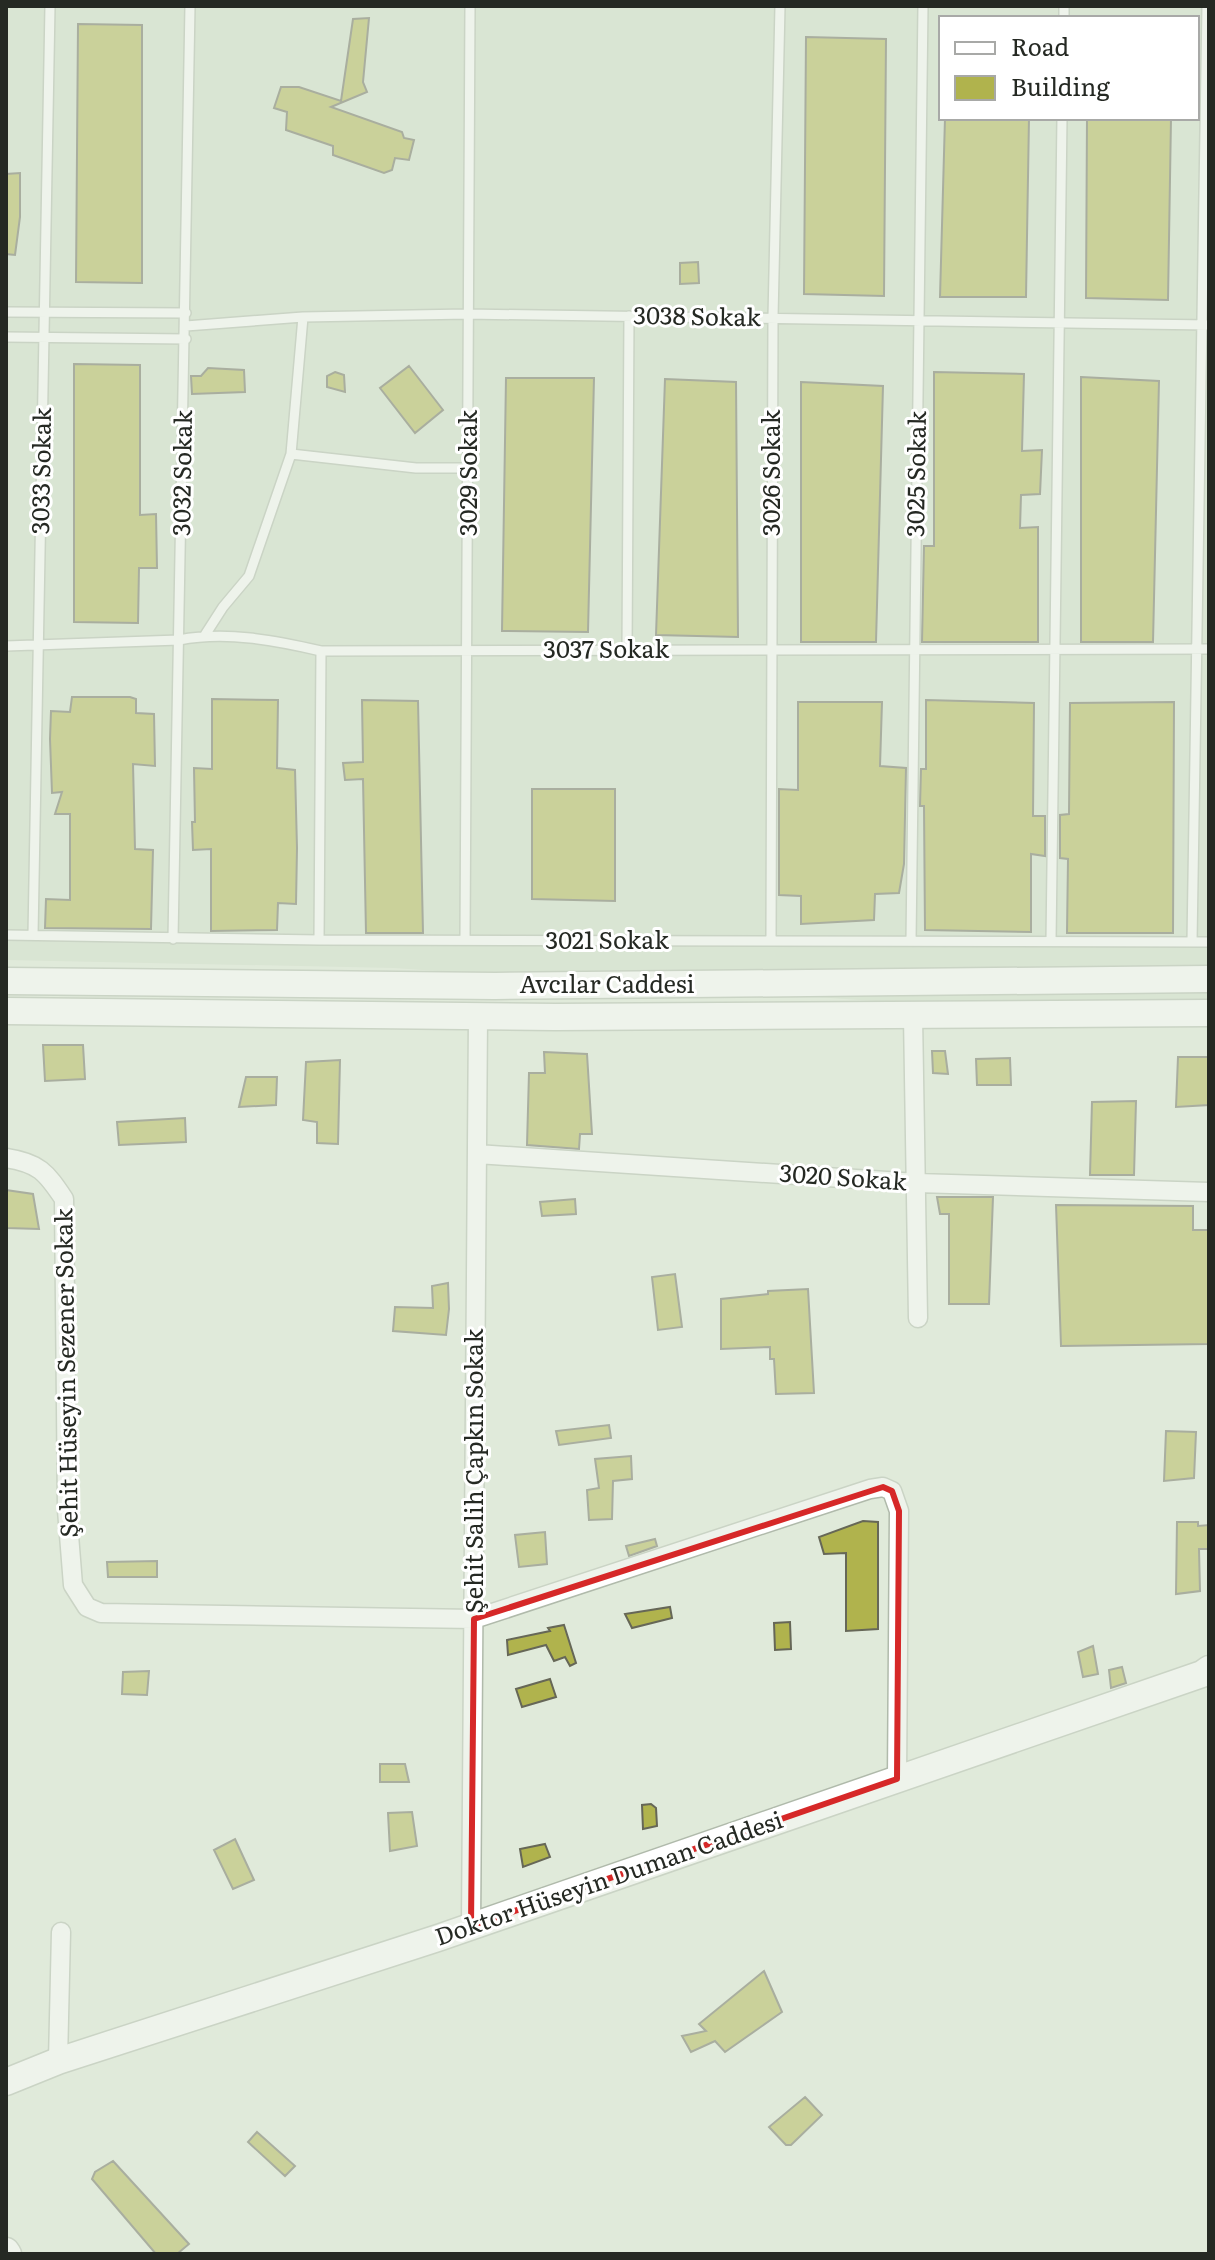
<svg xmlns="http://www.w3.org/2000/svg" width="1215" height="2260" viewBox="0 0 1215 2260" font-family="Literata,serif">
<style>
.built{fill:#d1dfca;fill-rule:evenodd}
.building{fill:#b0b34d;stroke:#666757;stroke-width:2}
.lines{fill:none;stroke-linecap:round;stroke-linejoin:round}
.lane-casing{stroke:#b0baab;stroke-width:12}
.street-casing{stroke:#b0baab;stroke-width:21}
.secondary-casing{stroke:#b0baab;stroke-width:29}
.lane{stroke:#fff;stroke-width:9}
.street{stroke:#fff;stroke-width:18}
.secondary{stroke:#fff;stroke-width:26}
.marked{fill:none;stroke:#d62828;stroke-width:6;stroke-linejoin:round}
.labels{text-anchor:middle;stroke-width:6;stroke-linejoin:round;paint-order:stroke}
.street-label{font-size:24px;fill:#252923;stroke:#fff}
</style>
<rect width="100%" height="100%" fill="#e0eada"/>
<path class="built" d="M6,6H1209V1024L394,968L6,960ZM941,18H1197V118H941Z"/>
<path class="building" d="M369,18L363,82L367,92L331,107L402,132L404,138L414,140L409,160L395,158L392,170L384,173L333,155V146L286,130L287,112L274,108L281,87H299L341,101L353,19Z
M78,24L142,25V283L76,282Z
M806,37L886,39L884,296L804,294Z
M945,118H1029L1026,297H940Z
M1087,118H1171L1168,300L1086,298Z
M20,173V217L15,255L6,254V174Z
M698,262L699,283L680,284V263Z
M74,364L140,365V515L156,514L157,568H139L138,623L74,622Z
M409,366L443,410L415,433L380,388Z
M208,368L244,370L245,392L192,394L191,376H201Z
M335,372L344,375L345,392L327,387V376Z
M934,372L1024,374L1022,451L1042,450L1040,494L1021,495L1020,528L1038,527V642H922L924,546H934Z
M1081,377L1159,381L1153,642H1081Z
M506,378H594L588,632L502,631Z
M665,379L736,382L738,637L656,635Z
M801,382L883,386L876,642H801Z
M72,697H130L136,699V713L154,714L155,766L133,764L135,849L153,850L151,929L45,928L46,899L70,900V814H55L62,792L52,793L50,739L51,711L70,712Z
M212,699L278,700L277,768L295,770L297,848L296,904L278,903L277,930L211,931V849L193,850L192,822H195L194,768L212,769Z
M362,700L418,701L423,933H366L363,779L345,780L343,763L363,762Z
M926,700L1034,703L1033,816H1045V856L1031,854V932L925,930L924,806H920L921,769H926Z
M798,702H882L880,766L906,768L904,864L899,893L875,894L874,920L801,924V896L779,895V789L798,790Z
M1174,702L1173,933H1067L1068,859L1060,858V815L1069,814L1070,703Z
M532,789H615V901L532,899Z
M43,1045H83L85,1079L45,1081Z
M932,1051H945L948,1074L933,1073Z
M544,1052L587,1054L592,1134H580L579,1149L527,1145L529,1073H545Z
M1178,1057H1209V1105L1176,1107Z
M1010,1058L1011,1085H977L976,1059Z
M340,1060L338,1144L317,1143V1122L303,1120L306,1062Z
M246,1077H277L276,1105L239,1107Z
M1136,1101L1134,1175H1090L1092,1102Z
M185,1118L186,1142L119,1145L117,1122Z
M6,1190L33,1194L39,1229L7,1228Z
M937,1197H993L989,1304H949V1214H940Z
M575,1199L576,1214L542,1216L540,1202Z
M1056,1205L1193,1206V1230H1209V1344L1061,1346Z
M675,1274L682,1327L658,1330L652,1277Z
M448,1283L449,1309L446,1335L393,1331L395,1307L433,1308L432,1286Z
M808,1289L814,1393L776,1394L774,1359H770V1347L721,1349V1299L768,1294V1291Z
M609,1425L611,1438L559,1445L556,1431Z
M1166,1431L1196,1432L1194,1478L1164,1481Z
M631,1456L632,1479L613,1481L612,1519L589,1520L587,1490L599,1488L595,1459Z
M863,1521L878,1522V1629L846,1631V1553L824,1554L819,1537Z
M1177,1522H1198V1526L1209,1525V1549H1199L1200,1591L1176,1594Z
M545,1532L547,1564L519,1567L515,1535Z
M655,1539L657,1546L629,1556L626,1546Z
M157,1561V1577H108L107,1562Z
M670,1607L672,1618L632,1628L625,1614Z
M790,1622L791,1649L775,1650L774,1623Z
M564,1625L576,1663L570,1666L565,1657L554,1661L546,1645L508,1655L507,1640L550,1631L548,1628Z
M1093,1646L1098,1674L1083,1677L1078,1652Z
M1122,1667L1126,1683L1111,1688L1109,1670Z
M149,1671L147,1695L122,1694L123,1672Z
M550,1679L556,1697L522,1707L516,1689Z
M380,1764H405L409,1782H380Z
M651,1804L656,1808L657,1826L643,1829L642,1805Z
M412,1812L417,1846L390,1851L388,1813Z
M235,1839L254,1880L233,1889L214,1850Z
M545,1844L550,1857L523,1867L520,1849Z
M764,1971L782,2012L725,2052L715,2041L691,2052L682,2036L706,2031L699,2024Z
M805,2097L822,2115L791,2145H786L769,2127Z
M257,2132L295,2166L285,2176L248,2142Z
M113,2161L189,2244L177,2254H156L92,2179L95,2172Z"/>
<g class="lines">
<g class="lane-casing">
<path id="lane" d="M1064,18V6
M6,312L186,313
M186,326L303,317L467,314L1209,325
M6,337L186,339
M291,454L416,468H470
M205,635L223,607L249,576L291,454L303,317
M6,646L179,640C226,631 274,640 321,651L1209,649
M627,651L629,316
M6,935L319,940L1209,942
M33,935L50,6
M173,939L190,6
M319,940L321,651
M465,940L470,6
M771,941L773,317L780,6
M911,941L923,6
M1051,941L1062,118
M1192,942L1207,6"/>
</g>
<g class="street-casing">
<path id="street" d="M913,1016L918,1318
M477,1154L917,1183L1209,1192
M6,1158C39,1163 46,1172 64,1199L67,1510L73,1585L87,1607L101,1613L474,1619L870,1489L883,1487L892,1491L899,1511L897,1779
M471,1926L478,1016
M58,2061L61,1932"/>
</g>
<g class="secondary-casing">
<path id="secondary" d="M6,981L495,986L1209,979
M6,1011L555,1017L1209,1013
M6,2082L58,2061L438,1938L1202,1674L1209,1669
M6,2251L8,2254"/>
</g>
<use href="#lane" class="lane"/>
<use href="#street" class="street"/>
<use href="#secondary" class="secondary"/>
</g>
<path d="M0 0H1215V2260H0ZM883,1487L892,1491L899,1511L897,1779L471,1926L474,1619Z" fill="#e0eada" fill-opacity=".55" fill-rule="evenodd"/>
<path class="marked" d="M883,1487L892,1491L899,1511L897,1779L471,1926L474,1619Z"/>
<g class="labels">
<g class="street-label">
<text transform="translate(697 317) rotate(1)" y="8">3038 Sokak</text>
<text transform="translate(42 471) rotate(-89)" y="8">3033 Sokak</text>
<text transform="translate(183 473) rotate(-89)" y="8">3032 Sokak</text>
<text transform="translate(469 473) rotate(-90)" y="8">3029 Sokak</text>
<text transform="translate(772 473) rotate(-90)" y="8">3026 Sokak</text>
<text transform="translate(917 474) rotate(-89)" y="8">3025 Sokak</text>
<text x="606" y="658">3037 Sokak</text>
<text x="607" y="949">3021 Sokak</text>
<text x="607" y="993">Avcılar Caddesi</text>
<text transform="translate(843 1178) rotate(4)" y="8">3020 Sokak</text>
<text transform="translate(67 1373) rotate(-91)" y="8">Şehit Hüseyin Sezener Sokak</text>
<text transform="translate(475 1471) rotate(-90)" y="8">Şehit Salih Çapkın Sokak</text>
<text transform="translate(609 1879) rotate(-19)" y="8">Doktor Hüseyin Duman Caddesi</text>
</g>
</g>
<rect width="1215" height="2260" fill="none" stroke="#252923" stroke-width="16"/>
<rect x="939" y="16" width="260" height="104" fill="#ffffff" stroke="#a8a9a7" stroke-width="2"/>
<rect x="955" y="42" width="40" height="12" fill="#ffffff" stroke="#a8a9a7" stroke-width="2"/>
<text x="1011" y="56" font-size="24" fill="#252923">Road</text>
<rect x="955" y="76" width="40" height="24" fill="#b0b34d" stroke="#a8a9a7" stroke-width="2"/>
<text x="1011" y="96" font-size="24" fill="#252923">Building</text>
</svg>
